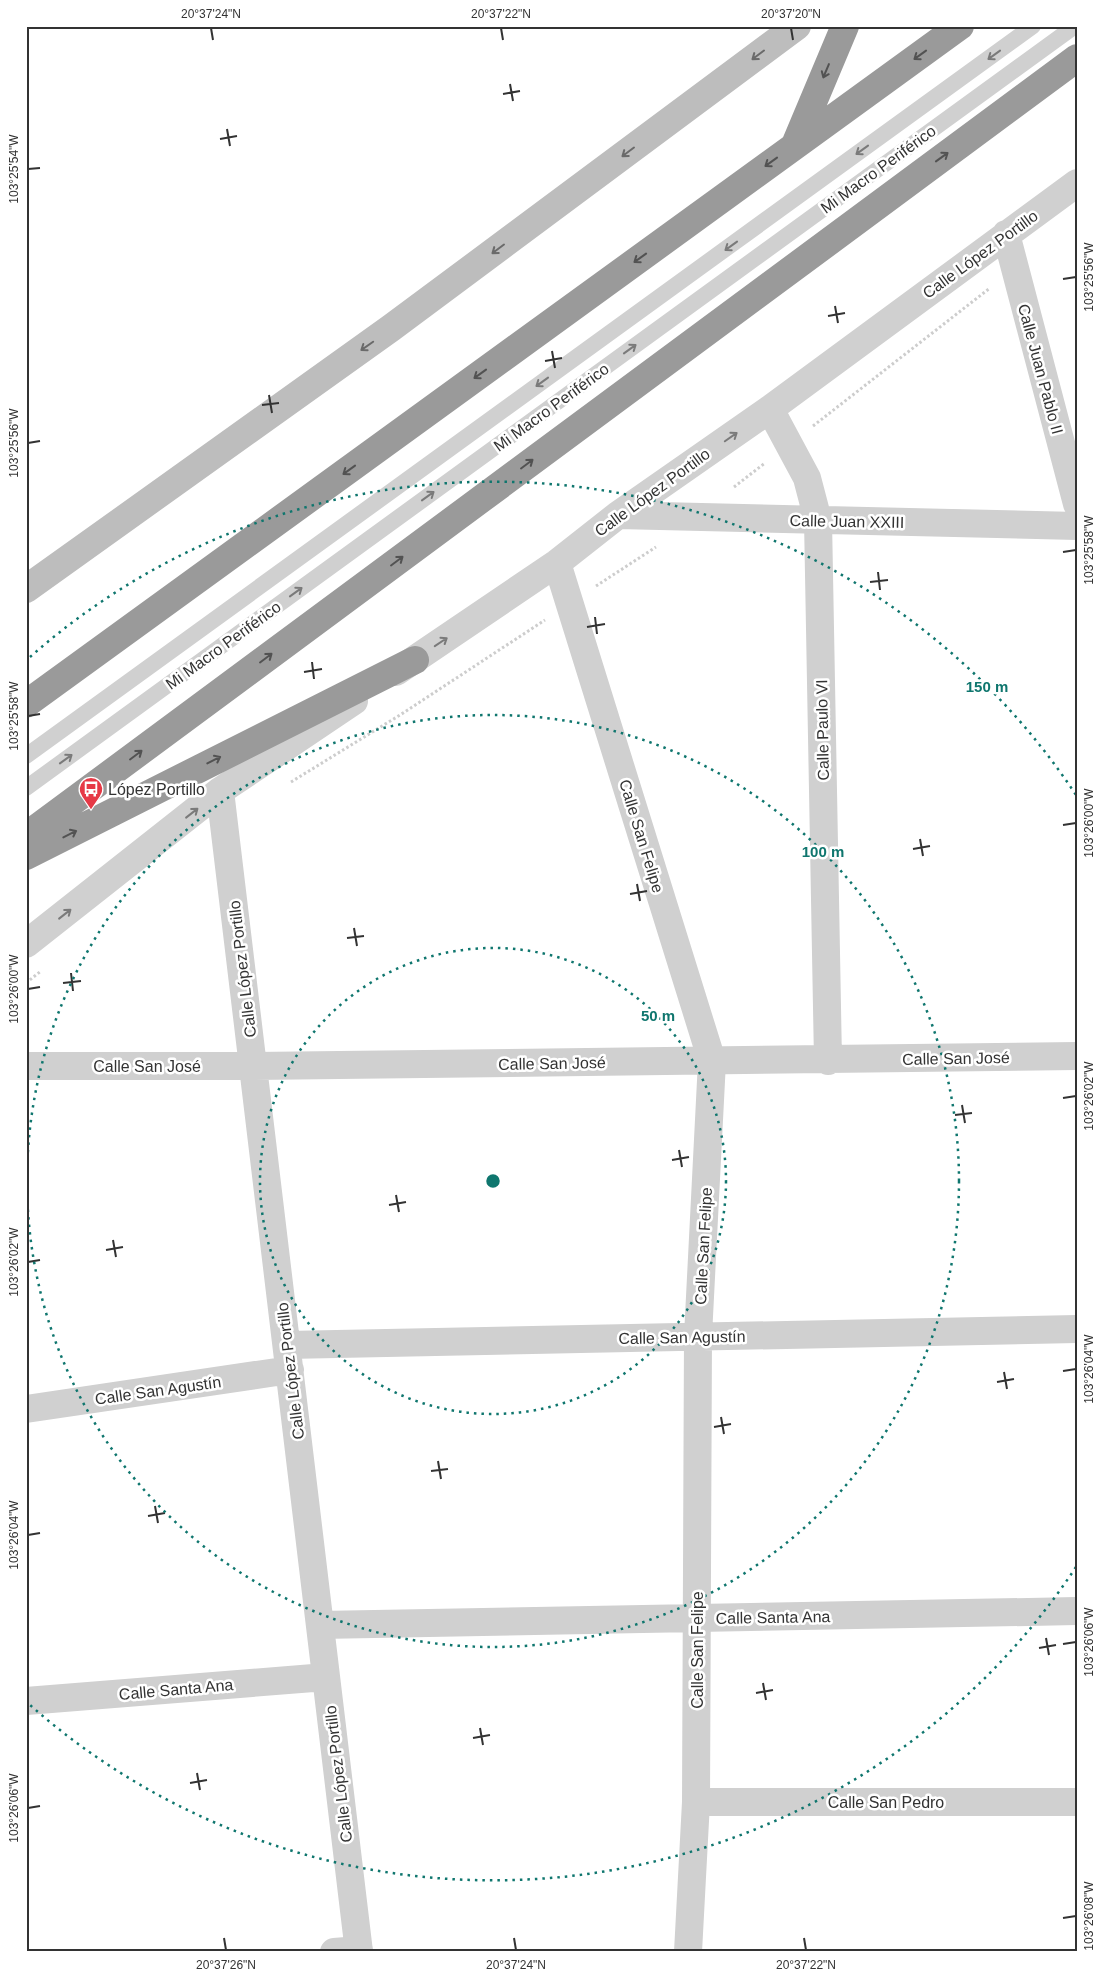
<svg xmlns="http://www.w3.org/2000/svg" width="1103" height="1978" viewBox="0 0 1103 1978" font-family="Arial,sans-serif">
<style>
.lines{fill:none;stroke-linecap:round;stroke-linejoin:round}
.path{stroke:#cdcdcd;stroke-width:3;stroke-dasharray:2.5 2.5;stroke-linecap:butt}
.lane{stroke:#d0d0d0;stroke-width:16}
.street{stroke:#d0d0d0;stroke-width:28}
.secondary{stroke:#bdbdbd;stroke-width:28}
.highway{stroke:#9a9a9a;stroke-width:28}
.oneway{stroke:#6a6a6a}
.oneway2{stroke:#525252}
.oneway3{stroke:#7a7a7a}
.ticks{fill:none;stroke:#333;stroke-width:2}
.ring{fill:none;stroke:#0f766e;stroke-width:2.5;stroke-dasharray:2.5 5}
.labels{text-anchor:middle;stroke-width:5;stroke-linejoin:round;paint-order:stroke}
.street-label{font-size:16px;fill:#333;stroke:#fff}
.poi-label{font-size:16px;fill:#333;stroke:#fff;text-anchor:start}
.centre{fill:#0f766e;stroke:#fff;stroke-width:2.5}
.ring-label{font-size:15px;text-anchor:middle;font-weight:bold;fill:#0f766e;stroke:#fff;stroke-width:5;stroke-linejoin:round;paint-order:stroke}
.neatline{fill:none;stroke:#333;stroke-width:2}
.ticks-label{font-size:12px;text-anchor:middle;fill:#333}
</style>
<rect width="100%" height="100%" fill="#fff"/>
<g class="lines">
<path class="path" d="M813,426L990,288
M734,487L765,463
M596,586L656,547
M291,782L400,715L545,620
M26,983L41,971"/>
<path class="lane" d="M26,756L1033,26
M26,788L1075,26"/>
<path class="street" d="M1006,234L1077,504
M770,409L807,478L818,520L828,1061
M618,515L1077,526
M557,563L712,1061L698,1336L696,1802L688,1952
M396,672L557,563L618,515L770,409L1077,183
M220,791L359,1952
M26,944L220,791L354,701
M26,1066H254L1077,1056
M287,1345L1077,1329
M26,1409L290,1370
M320,1625L1077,1611
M26,1701L326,1677
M696,1802H1077
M334,1952L359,1950"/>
<path class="secondary" d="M26,589L391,328L797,26"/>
<path class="highway" d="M795,145L845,26
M26,704L960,26
M26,836L1077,58
M26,856L415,660"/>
</g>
<defs><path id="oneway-shaft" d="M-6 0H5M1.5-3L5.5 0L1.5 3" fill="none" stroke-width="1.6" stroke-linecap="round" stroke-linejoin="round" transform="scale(1.25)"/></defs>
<g class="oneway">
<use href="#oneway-shaft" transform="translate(758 55) rotate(143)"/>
<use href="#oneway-shaft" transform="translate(628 152) rotate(143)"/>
<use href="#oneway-shaft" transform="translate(498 249) rotate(143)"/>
<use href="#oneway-shaft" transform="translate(367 346) rotate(145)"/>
</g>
<g class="oneway2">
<use href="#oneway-shaft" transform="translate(920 55) rotate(144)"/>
<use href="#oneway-shaft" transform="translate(826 71) rotate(113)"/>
<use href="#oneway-shaft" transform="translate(942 157) rotate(-36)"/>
<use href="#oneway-shaft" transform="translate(771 162) rotate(144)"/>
<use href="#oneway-shaft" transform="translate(640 258) rotate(144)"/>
<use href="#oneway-shaft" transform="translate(480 374) rotate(144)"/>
<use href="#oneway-shaft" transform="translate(527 464) rotate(-37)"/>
<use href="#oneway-shaft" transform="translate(349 470) rotate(144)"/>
<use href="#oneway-shaft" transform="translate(397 561) rotate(-37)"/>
<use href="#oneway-shaft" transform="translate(266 658) rotate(-37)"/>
<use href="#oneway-shaft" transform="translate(136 755) rotate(-37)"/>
<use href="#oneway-shaft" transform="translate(214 760) rotate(-27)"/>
<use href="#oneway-shaft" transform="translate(70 834) rotate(-27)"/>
</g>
<g class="oneway3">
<use href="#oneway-shaft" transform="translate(994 55) rotate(144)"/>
<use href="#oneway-shaft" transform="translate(862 150) rotate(144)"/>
<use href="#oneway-shaft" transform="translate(731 246) rotate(144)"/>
<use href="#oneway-shaft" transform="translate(630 349) rotate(-36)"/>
<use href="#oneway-shaft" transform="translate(542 382) rotate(144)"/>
<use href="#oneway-shaft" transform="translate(731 437) rotate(-35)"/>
<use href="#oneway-shaft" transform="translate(428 496) rotate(-36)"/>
<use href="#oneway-shaft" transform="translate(296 592) rotate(-36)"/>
<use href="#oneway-shaft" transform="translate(441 642) rotate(-34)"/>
<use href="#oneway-shaft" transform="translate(66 759) rotate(-36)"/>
<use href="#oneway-shaft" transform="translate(192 813) rotate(-38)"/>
<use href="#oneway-shaft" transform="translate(65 914) rotate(-38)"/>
</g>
<path class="ticks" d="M211,28L213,40M501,28L503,40M791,28L793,40M510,84L513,101M503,94L520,91M227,129L230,146M220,139L237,136M28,169L40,168M1063,279L1076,277M835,306L838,323M828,316L845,313M552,351L555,368M545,361L562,358M269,395L272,413M262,405L279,403M28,443L40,441M1063,552L1076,550M878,572L880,590M870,582L888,580M595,617L597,634M587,627L605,624M312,662L314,679M304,672L322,669M28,716L40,714M1063,825L1076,823M920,839L923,856M913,849L930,846M637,884L640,901M630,894L647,891M354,928L357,946M347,938L364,936M71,973L73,991M63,983L81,981M28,989L40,987M1063,1098L1076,1096M962,1105L965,1123M955,1115L972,1113M679,1150L682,1167M672,1160L689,1157M396,1195L399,1212M389,1205L406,1202M113,1240L116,1257M106,1250L123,1247M28,1262L40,1260M1063,1371L1076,1369M1004,1372L1007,1389M997,1382L1014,1379M721,1417L724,1434M714,1427L731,1424M438,1461L441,1479M431,1471L448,1469M155,1506L158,1523M148,1516L165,1513M28,1535L40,1533M1046,1638L1049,1655M1063,1644L1076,1642M1039,1648L1056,1645M763,1683L766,1700M756,1693L773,1690M480,1728L483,1745M473,1738L490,1735M197,1773L200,1790M190,1783L207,1780M28,1808L40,1806M1063,1918L1076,1916M224,1938L226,1950M514,1938L516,1950M804,1938L806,1950"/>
<g class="ring">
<circle cx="493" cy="1181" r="233"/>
<circle cx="493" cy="1181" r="466"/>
<path d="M1076 1567A699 699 0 0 1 30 1705M30 657A699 699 0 0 1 1076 795"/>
</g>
<defs>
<g id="bus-pin" transform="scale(1.25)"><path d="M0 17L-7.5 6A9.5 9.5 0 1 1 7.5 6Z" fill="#e63946" stroke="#fff"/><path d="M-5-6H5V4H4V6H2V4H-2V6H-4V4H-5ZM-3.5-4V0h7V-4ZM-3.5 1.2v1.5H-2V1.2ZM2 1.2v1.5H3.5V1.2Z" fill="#fff"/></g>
</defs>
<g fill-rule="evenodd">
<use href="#bus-pin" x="91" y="789"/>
</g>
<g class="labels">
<g class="street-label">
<text transform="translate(878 169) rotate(-36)" y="6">Mi Macro Periférico</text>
<text transform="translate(980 254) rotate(-36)" y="6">Calle López Portillo</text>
<text transform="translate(1041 369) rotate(75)" y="6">Calle Juan Pablo II</text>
<text transform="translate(551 407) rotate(-36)" y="6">Mi Macro Periférico</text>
<text transform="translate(652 492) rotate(-36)" y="6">Calle López Portillo</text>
<text transform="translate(847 521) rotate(1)" y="6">Calle Juan XXIII</text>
<text transform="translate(223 645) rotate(-36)" y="6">Mi Macro Periférico</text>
<text transform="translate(822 730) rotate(-91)" y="6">Calle Paulo VI</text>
<text transform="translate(642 836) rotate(73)" y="6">Calle San Felipe</text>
<text transform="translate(242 969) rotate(-97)" y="6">Calle López Portillo</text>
<text transform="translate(956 1058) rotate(-1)" y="6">Calle San José</text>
<text transform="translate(552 1063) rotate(-1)" y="6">Calle San José</text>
<text x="147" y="1072">Calle San José</text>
<text transform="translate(703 1246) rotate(-87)" y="6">Calle San Felipe</text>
<text transform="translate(682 1337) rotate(-1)" y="6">Calle San Agustín</text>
<text transform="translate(290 1371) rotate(-97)" y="6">Calle López Portillo</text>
<text transform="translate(158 1390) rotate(-8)" y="6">Calle San Agustín</text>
<text transform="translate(773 1617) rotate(-1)" y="6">Calle Santa Ana</text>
<text transform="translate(697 1650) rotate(-90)" y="6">Calle San Felipe</text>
<text transform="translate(176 1689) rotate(-5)" y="6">Calle Santa Ana</text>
<text transform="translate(338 1774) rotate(-97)" y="6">Calle López Portillo</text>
<text x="886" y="1808">Calle San Pedro</text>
</g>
<g class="poi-label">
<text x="108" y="795">López Portillo</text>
</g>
</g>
<circle cx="493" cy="1181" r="8" class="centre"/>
<g class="ring-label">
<text x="987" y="692">150 m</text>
<text x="823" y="857">100 m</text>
<text x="658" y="1021">50 m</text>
</g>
<rect width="1103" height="1978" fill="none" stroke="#ffffff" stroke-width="55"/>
<rect x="28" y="28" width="1048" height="1922" class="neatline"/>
<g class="ticks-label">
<text x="211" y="18">20°37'24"N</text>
<text x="501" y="18">20°37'22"N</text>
<text x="791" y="18">20°37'20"N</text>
<text transform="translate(14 169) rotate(-90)" y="4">103°25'54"W</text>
<text transform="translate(1089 277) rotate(-90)" y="4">103°25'56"W</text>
<text transform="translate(14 443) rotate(-90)" y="4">103°25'56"W</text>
<text transform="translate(1089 550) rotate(-90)" y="4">103°25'58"W</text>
<text transform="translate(14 716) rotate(-90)" y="4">103°25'58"W</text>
<text transform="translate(1089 823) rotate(-90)" y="4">103°26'00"W</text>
<text transform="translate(14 989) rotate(-90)" y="4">103°26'00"W</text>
<text transform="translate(1089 1096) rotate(-90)" y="4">103°26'02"W</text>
<text transform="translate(14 1262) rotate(-90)" y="4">103°26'02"W</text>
<text transform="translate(1089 1369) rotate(-90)" y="4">103°26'04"W</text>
<text transform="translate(14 1535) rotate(-90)" y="4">103°26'04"W</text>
<text transform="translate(1089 1642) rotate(-90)" y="4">103°26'06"W</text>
<text transform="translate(14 1808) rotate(-90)" y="4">103°26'06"W</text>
<text transform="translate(1089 1916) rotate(-90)" y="4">103°26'08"W</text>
<text x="226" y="1969">20°37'26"N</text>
<text x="516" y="1969">20°37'24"N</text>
<text x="806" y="1969">20°37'22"N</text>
</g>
</svg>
